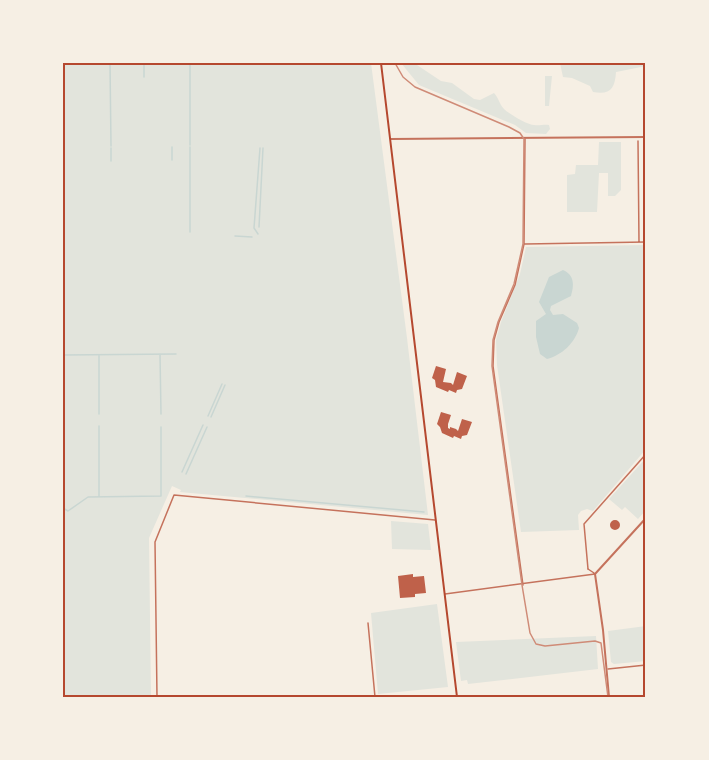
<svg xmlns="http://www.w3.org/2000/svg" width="709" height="760" viewBox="0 0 709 760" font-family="Helvetica,sans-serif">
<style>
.green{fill:#e2e4dc}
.water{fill:#c9d6d2}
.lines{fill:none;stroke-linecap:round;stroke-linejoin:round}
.stream{stroke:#c9d6d2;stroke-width:1.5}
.building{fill:#bf614a}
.pedestrian{stroke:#c5725c;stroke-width:1.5}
.minor{stroke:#c5725c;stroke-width:1.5}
.tertiary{stroke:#c5725c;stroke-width:2}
.secondary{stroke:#b5482f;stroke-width:2}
.tram{stroke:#cf8b77;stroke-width:1.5}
.neatline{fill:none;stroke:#b5482f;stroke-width:2}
</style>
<rect width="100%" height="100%" fill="#f6efe4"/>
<path class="green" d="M63,63H371L407,338L428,515L180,492L181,490L172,486L149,538L151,697H63Z
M401,63H414L441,81L452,83L474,99L480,100L494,93C499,98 499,104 504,109C509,114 528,125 534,125C540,126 543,124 549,125L550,129L546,134L526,133L515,125L419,85Z
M560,63H646V66L616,72C615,89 610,95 593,92L590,86L572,78L563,77Z
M545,76H552L549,106H545Z
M599,142H621V190L615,196H608V173H599L597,212H567V175L575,174L576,165H598Z
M646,245V449L593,511L587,509L581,511L578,515L579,530L521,532L497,365L496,340L501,322L520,274L526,247Z
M646,458V510L638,519L625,507L622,510L609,499Z
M391,521L428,524L431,550L392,549Z
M437,604L448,687L378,694L371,613Z
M646,626V661L614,664L611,662L608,631Z
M596,636L598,669L468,684L467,680L461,681L456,642Z"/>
<path class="water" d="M563,270C575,275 574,286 571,296L551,306L550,310L553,315L563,314L577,323L579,328C575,343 562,355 547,359L540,354L536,337V321L546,314L539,302L549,277Z"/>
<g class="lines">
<path class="stream" d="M110,63L111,146
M190,63V145
M144,77V63
M190,147V232
M111,148V161
M172,160V147
M259,227L263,148
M258,234L254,228L260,148
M235,236L252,237
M160,354L161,414
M63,355L176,354
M99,355V414
M208,416L222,384
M211,417L225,385
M99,426V497
M182,472L203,425
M186,474L207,427
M246,496L424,512
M63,508L68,511L88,497L161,496V427"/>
</g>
<path class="building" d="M436,366L446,369L443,382L451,383L453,385L457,372L467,376L462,389L457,390L456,393L449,390L448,392L436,387L435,380L432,378Z
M441,412L451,415L448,424V428L450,429V427L456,429L458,431L462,419L472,422L467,435L462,436L461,439L454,436L453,438L442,433L440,427L437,424Z
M610 525a5 5 0 1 1 10 0a5 5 0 1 1-10 0Z
M413,574V577L424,576L426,593L415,594V597L400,598L398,576Z"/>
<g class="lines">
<path class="pedestrian" d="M588,569L584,524L646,454"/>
<path class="minor" d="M638,141L639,242
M525,244L646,242
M588,569L594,573
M523,585L493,366L494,340L499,322L515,285L524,244L525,139
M445,594L595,574
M368,623L375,697
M608,669L646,665
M157,697L155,542L174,495L435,520"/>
<path class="tertiary" d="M391,139L646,137
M609,697L603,630L595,574L646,518"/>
<path class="secondary" d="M381,63L457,697"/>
<path class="tram" d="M395,63L403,77L415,87L509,127L520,133L524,139L523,244L514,284L498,322L493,340L492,366L522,585L530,633L536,644L545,646L595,641L601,643L608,697"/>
</g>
<rect width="709" height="760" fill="none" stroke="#f6efe4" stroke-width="129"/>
<rect x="64" y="64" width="580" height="632" class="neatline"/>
</svg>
